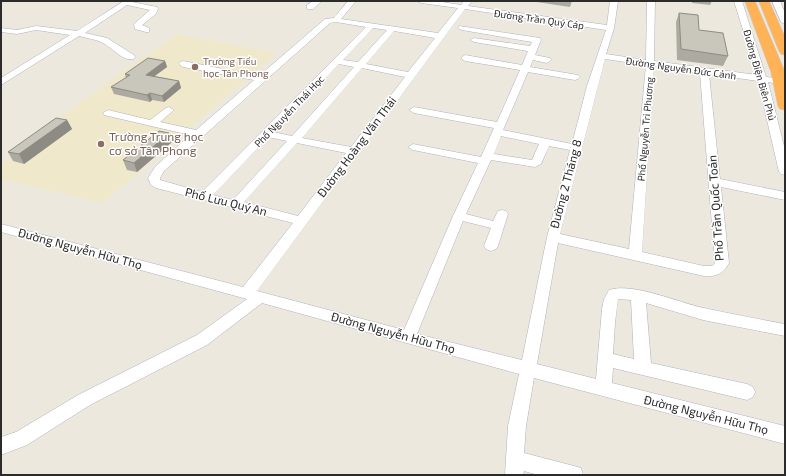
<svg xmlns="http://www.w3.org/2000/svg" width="786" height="476" viewBox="0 0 786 476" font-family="'Exo 2',sans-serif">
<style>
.education{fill:#efe8cb}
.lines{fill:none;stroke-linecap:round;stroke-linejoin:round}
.minor-casing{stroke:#b1b1bf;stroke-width:1}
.highway-casing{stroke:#c8c8c8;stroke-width:1}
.minor{fill:#fff;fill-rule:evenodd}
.highway{fill:#ffb256;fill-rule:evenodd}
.wall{fill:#adaaa1}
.shaded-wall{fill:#8d8b83}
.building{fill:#c9c6bb;stroke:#8d8b83}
.education-dot{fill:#8d6e63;stroke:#fff;stroke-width:1.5}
.labels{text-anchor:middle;stroke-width:3;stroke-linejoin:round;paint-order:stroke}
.far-street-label{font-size:10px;fill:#2b2b2b;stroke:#fff}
.far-education-label{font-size:10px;fill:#785e54;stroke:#fff;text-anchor:start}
.education-label{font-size:12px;fill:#785e54;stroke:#fff;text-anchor:start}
.street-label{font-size:12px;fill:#2b2b2b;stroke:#fff}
</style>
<rect width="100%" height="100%" fill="#ede8dd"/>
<path class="education" d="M177,34L277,53L103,203L1,179V165L58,124L53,123L108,82Z"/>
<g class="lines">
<g class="minor-casing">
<path id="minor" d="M124,1H133L132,2L157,7L158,9L156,14L142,25L149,28V32H146L135,29L134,24L150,10L127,5L85,33L107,38L134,55L135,57L134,59C122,62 111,46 101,42C94,39 86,38 79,36L1,85V78L70,35L36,30L17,34L1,32V28L17,30L36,26L77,31Z
M313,1H322L313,9H307V5Z
M348,1H356L341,19L438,33L458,8L421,3L417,1H436L461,5L464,1H472L468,6L607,25L610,1H618L614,28L606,54L646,60L647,1H655L654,61L757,75L734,1H742L766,77L785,79V85L768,82L785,150V175L781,174L779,172L758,81L709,74L720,179L785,192V200L721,187L729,263C723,274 716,277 704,276L558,243L537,364L596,379L602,309L604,299L609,290C633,282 679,303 704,308C731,314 758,319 785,324V336L703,320L646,303L651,363L747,384L753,387L755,392L753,397L747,400L613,368L612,383L785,426V444L534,378L526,426L524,453L574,466L581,468L583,475H538L524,471L523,475H505L508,426L519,374L262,303L207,345L90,405L27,445L1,455V437L16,432L78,395L197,335L247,299L1,232V224L243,287L293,223L156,188L151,185L148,178L155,167L190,135L104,115L103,113L108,110L150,120L166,108L169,107L174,110L160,122L196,130L254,80L183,67L179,64L180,62L183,61L259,76L325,19L334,18ZM465,9L606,30L587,86L572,144L503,130L528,72L575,80L578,79L580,77L578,75L530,67L533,60L547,63L551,60L550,58L535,55L541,40L540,38L459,26L458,28L462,30L532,42L530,46L474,38L470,40L474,42L528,51L522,65L465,55L461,58L465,61L520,70L497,122L414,107L409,110L414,113L494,128L481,157L413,144L408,147L413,150L478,163L453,216L404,330L257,291ZM336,22L366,27L202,192L160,180V178L164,171L330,23ZM373,28L387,30L358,62L343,60ZM394,31L435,38L408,72L366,64ZM605,59L646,65L629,249L560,234ZM339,64L354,67L292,136L273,132ZM654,66L700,73L715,263L712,266H704L642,252ZM362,68L405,77L351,147L302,138ZM501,136L539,144L532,160L494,154ZM268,137L287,141L233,200L213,195ZM297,143L346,153L298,216L244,202ZM549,146L570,150L547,237L522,360L417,334L463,221L491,228L484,246L486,249L491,251L496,249L498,246L508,214L506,211L502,210L498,211L493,221L466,214L491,160L535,167L541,164ZM618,299L631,300L634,359L613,354L615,323Z
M772,1H780L785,13V24L781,22Z"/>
</g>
<g class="highway-casing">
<path id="highway" d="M745,1H755L785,72V110L780,109L778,106L771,72Z
M759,1H769L785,37V55L781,54L779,51Z"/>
</g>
<use href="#minor" class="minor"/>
<use href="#highway" class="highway"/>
</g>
<path class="wall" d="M530,1H572L570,7Z
M691,1H712L710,5L692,3V1Z
M679,13L699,30L728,56L723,66L677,60L676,22Z
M165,61L167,67L154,76L179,81L181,88L164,102L152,100L150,102L114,94L111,87L126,78L125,74Z
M67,120L72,129L24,164L13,161L8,152Z
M169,133L172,142L137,172L127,170L123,160Z"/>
<path class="shaded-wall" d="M165,61L167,67L148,81L146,75Z
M179,81L181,88L164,102L162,96Z
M150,93L152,100L150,102L147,95Z
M67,120L72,129L24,164L19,154Z
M169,133L172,142L137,172L134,163Z"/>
<path class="building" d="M679,13L698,15L699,30L723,33L728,56L681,49Z
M148,58L165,61L146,75L179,81L162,96L150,93L147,95L111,87L130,75L125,74Z
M56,118L67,120L19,154L8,152Z
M159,131L169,133L134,163L123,160Z"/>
<g class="education-dot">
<circle cx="195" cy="67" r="4"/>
<circle cx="101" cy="144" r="4"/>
</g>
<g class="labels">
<g class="far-street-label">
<text transform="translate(539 19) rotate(8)" y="4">Đường Trần Quý Cáp</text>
<text transform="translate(681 68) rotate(8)" y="4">Đường Nguyễn Đức Cảnh</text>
<text transform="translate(760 75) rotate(74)" y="4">Đường Điện Biên Phủ</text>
<text transform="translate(289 111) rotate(-46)" y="4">Phố Nguyễn Thái Học</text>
<text transform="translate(645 129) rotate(-85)" y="4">Phố Nguyễn Tri Phương</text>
</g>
<g class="far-education-label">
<text x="203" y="65">Trường Tiểu<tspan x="203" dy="12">học Tân Phong</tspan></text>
</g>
<g class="education-label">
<text x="109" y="141">Trường Trung học<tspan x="109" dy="14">cơ sở Tân Phong</tspan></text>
</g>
<g class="street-label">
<text transform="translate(357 147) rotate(-53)" y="4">Đường Hoàng Văn Thái</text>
<text transform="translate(566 184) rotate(-75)" y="4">Đường 2 Tháng 8</text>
<text transform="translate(226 202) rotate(14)" y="4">Phố Lưu Quý An</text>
<text transform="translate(716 208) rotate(-94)" y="4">Phố Trần Quốc Toản</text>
<text transform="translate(80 249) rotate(15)" y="4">Đường Nguyễn Hữu Thọ</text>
<text transform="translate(393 333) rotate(15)" y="4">Đường Nguyễn Hữu Thọ</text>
<text transform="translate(706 415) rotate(14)" y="4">Đường Nguyễn Hữu Thọ</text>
</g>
</g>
<rect width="786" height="476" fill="none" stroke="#2b2b2b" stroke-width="4"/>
</svg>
